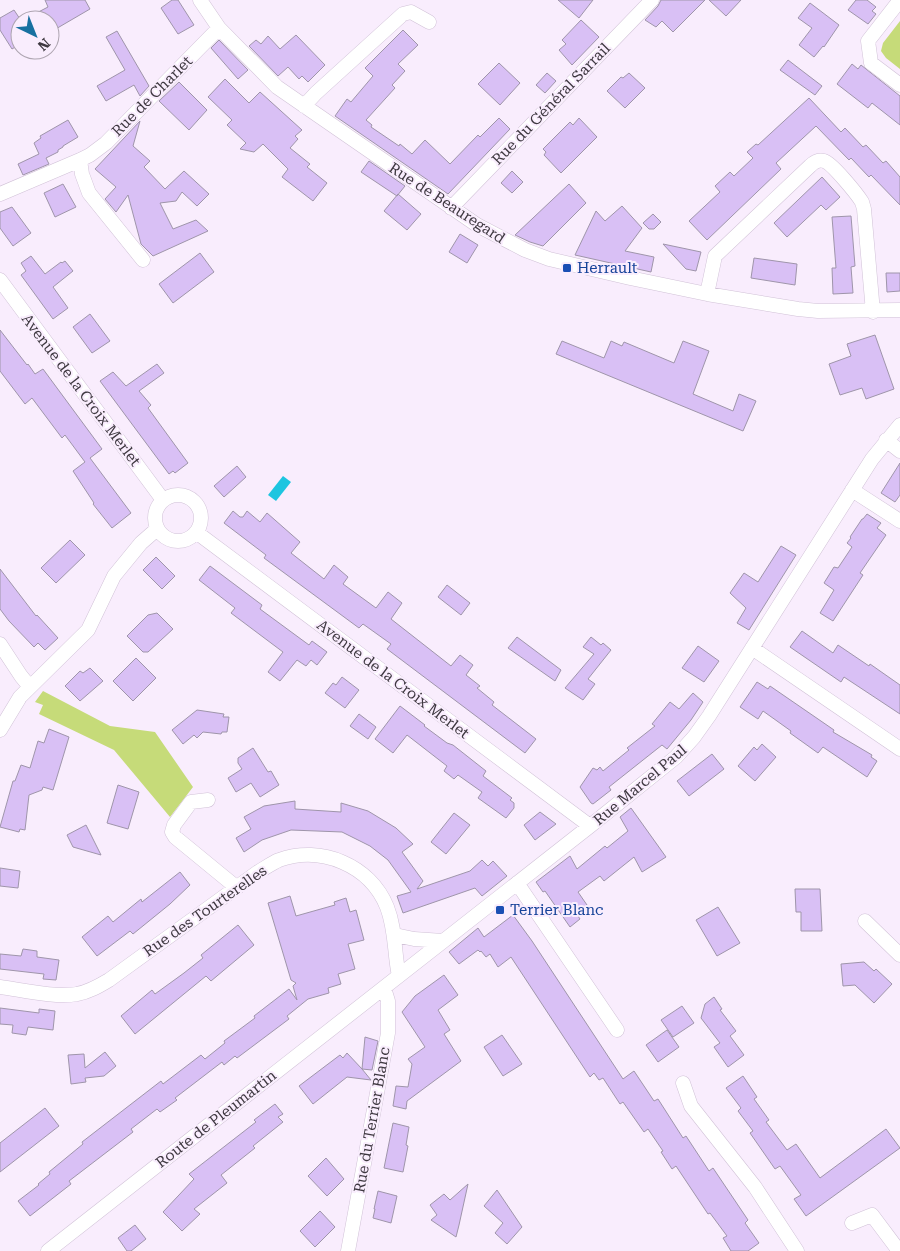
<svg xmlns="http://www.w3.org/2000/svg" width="900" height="1251" viewBox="0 0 900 1251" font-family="'Roboto Serif',serif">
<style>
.green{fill:#c6db79}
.water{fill:#1dc5e0}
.building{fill:#d9c0f5;stroke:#9f95aa}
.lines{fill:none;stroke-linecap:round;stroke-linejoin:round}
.minor-casing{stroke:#d1c2d7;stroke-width:15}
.minor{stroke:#fff;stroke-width:14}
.transit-dot{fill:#1a4fb4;stroke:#f9edfd;stroke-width:2}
.labels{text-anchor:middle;stroke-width:4;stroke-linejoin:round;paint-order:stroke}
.street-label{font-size:15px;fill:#3e3840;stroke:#f9edfd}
.transit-label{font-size:15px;fill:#164399;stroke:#f9edfd;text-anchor:start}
</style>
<rect width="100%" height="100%" fill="#f9edfd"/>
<path class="green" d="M900,21V69L886,58L881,51L883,43Z
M43,691L110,726L155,732L193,787L170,817L114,750L39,714L43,705L35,702Z"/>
<path class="water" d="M283,476L291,482L276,501L268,495Z"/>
<path class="building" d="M45,0H85L90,9L54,30L50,20H23L48,7Z
M172,0H178L194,25L178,34L161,8Z
M558,0H593L579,18Z
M661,0H705L673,32L662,21L656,27L645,20L658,6Z
M709,0H741L726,16Z
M856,0H867L876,7L872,11L876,14L868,24L848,10Z
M810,3L839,25L824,47L823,46L814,57L799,45L812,28L798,18Z
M14,10L20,19V44L12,49L0,30V18Z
M581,20L599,37L572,65L559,50L566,44L562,40Z
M403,30L418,45L398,64L405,71L392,85L395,88L366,120L372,125L371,127L399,146L400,144L412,154L425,140L450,164L478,135L480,137L499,118L510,129L448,194L335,116L347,99L351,102L373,76L365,68Z
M117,31L149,86L140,96L134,85L106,101L97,86L125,70L106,37Z
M296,35L325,65L308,82L302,76L299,79L288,67L278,76L249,46L256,40L261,44L268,36L280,49Z
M219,40L248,70L238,79L211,48Z
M788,60L822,86L815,95L780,70Z
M499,63L520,83L500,105L478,84Z
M852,64L858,69L861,65L900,96V125L872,103L868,108L837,84Z
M547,73L556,81L545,93L536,85Z
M629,73L645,88L625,108L607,91L621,77L623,78Z
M225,79L249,103L260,92L302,130L295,136L298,139L290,148L310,164L307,167L327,183L313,201L282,177L288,169L263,144L254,152L240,149L246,143L227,125L232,120L208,97Z
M179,82L207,110L189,130L159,101Z
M809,98L841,132L845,128L863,147L866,145L883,163L886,161L900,177V205L871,175L869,177L851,158L849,160L816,126L776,163L781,169L707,240L689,221L720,192L715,186L730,172L734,176L753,158L747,152L756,144L758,145Z
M579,118L597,137L561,173L544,155L546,152L543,149L570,122L573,125Z
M68,120L78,137L63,146V147L58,150V152L46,158L49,164L23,175L18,164L39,154L34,143L41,138L40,136Z
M140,121L133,146L150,161L144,167L165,189L184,171L209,194L197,206L182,192L176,201L160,203L173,229L196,220L208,231L153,256L141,244L128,195L116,212L105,199L116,187L95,169Z
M369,161L405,186L397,196L361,172Z
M512,171L523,182L512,193L501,183Z
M822,177L840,197L826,210L821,205L787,237L774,223Z
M63,184L76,207L55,217L44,193Z
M569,184L586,203L543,246L530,242L515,235Z
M398,194L421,214L407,230L384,211Z
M622,206L642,228L625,251L654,257L651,272L575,255L596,211L605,221Z
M12,207L31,233L13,246L0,228V212Z
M653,214L661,222L654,229H649L643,223Z
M851,216L855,266L851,267L853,293L833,294L832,268H836L832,217Z
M460,234L478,245L467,263L449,252Z
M663,244L701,252L696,271L686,269Z
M200,253L214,272L173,303L159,284Z
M31,256L45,274L61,262L62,263L65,261L73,271L53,287L68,308L53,319L21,275L26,271L21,263Z
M754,258L797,264L795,285L751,278Z
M886,273H900V291L887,292Z
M90,314L110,341L92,353L73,327Z
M0,330L27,365L28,364L35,374L43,369L102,449L90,458L131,513L112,528L93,504L94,503L73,471L85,462L65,435L62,438L32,398L25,404L0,371Z
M875,335L894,389L866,399L862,388L840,395L829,364L851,356L847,344Z
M562,341L604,358L611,341L622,346L624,342L674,363L683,341L709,351L693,394L733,411L739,394L756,401L743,431L556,354Z
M157,364L164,373L139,391L151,405L148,408L188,463L175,473L173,471L169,474L100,381L113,372L126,386Z
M900,463V495L895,502L881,493Z
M237,466L246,477L224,497L214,486Z
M233,511L240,517H243L247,511L260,522L267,513L300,542L291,553L324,579L334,565L348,577L343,584L376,608L388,592L402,603L391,619L451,666L460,655L473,665L466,675L480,686L477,688L494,702L492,705L536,739L525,753L387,649L391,644L363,624L359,628L264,558L266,555L224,523Z
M867,514L881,523L877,528L886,535L860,573L863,575L833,621L820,613L834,590L824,583L834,567L838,568L852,547L847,543L851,538L850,537L862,519H863Z
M70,540L85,555L56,583L41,568Z
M781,546L796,555L749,630L737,623L746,608L730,593L744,573L758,582Z
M156,557L175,576L162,589L143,570Z
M210,566L262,605L260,609L309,645L312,641L327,652L317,665L311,660L306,666L297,660L280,681L268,672L283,652L231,613L235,608L199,580Z
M0,569L36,616L37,615L58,638L45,650L38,643L34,647L9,621L0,609Z
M447,585L470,603L461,615L438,597Z
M157,613L173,629L148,652H143L127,636L148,615Z
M802,631L833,653L838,645L869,666L870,664L900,685V714L844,677L841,682L790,647Z
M517,637L561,670L555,681L508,648Z
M591,637L601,645L603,643L611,650L588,679L595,684L583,700L565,688L594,654L583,647Z
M698,646L719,661L704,682L682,668Z
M136,658L156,678L133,701L113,681Z
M90,668L103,681L80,701L65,686L80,671L83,673Z
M342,677L359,690L345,708L325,693L333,683L336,685Z
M757,682L768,689L770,686L834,730L833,732L872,755L871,757L877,761L867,777L823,747L818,753L790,733L791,731L763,711L758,719L740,707Z
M693,693L703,702L691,720L667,749L662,745L609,787L611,790L593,804L591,803L580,787L593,768L597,770L600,767L603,771L629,750L627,748L655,726L652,724L670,702L679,709Z
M400,706L425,725L424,726L447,743L453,745L486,771L483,776L512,798L510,800L514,803V808L506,818L478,798L482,792L458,775L454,779L444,771L447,766L407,735L393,753L375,739Z
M197,710L224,714L223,717H229L227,732H222L221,734L203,732L197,738L194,735L183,744L172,730Z
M359,714L376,727L368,739L350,726Z
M49,729L69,737L53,790L43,787L42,790L29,795L25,830L20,829L19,832L0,827L13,781H15L21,765L30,768L38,741L44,743Z
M762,744L776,757L755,781L738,766L754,747L757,750Z
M253,748L268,772L271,771L279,785L260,797L251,783L236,792L228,778L242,769L238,763V758Z
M712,754L724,769L689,796L677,781Z
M118,785L139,792L128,829L107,823Z
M295,801V809L341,812V803L368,811L396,828L413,844L402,852L423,881L417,889L470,871L482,860L488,866L493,861L507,876L482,896L475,888L403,913L397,896L411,892L388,860L370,846L342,832L291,830L262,840L244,852L236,838L251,829L244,817L264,806Z
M631,808L666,857L642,872L634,857L604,881L600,876L578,892L587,905L576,913L580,919L570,927L545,891L543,892L536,882L570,856L577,869L605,846L607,848L628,831L620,817Z
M540,812L556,824L535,840L524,825Z
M454,813L470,825L446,854L431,842Z
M86,825L101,855L73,847L67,835Z
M0,868L20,871L18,888L0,886Z
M180,872L190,885L170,904L133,934L130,931L97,956L82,937L108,916L113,922L141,899L142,902Z
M795,889H820L822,931H801V912H796Z
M290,896L296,916L335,905L334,902L346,898L350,912L356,910L364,940L348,944L355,969L338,974L341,984L328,988L329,993L308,999L287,1016L289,1019L237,1058L235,1056L224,1065L222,1062L175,1098L177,1100L160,1112L157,1109L131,1129L133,1132L69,1181L71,1184L30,1216L18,1201L39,1185L38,1184L50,1174L49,1172L83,1144L82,1142L161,1081L163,1084L201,1055L205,1059L225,1043L224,1041L255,1018L254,1016L289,989L297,1000L293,986L296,983L291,980L268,903Z
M718,907L740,943L717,956L696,920Z
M513,915L532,941L623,1079L634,1071L654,1101L658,1099L683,1138L686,1136L709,1171L713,1168L748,1220L745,1223L759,1243L748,1251H731L723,1238L727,1236L710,1213L708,1214L676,1166L672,1169L661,1152L663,1151L648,1129L644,1132L623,1102L620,1104L603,1078L599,1080L594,1073L590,1077L511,957L498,967L490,954L486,957L481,951L480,952L478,950L459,964L449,952L478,928L484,937Z
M238,925L254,945L211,981L206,976L135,1034L121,1016L152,990L155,994L184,973L203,958L201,955Z
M23,949L37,951V957L59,960L56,980L43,979L44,974L0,969V954L21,956Z
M864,962L874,971L876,969L892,984L874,1003L855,985L843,986L841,964Z
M444,975L458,995L438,1010L450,1030L444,1034L461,1061L407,1101L406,1109L393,1106L396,1086L408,1087L412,1064L408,1059L425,1047L402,1012L415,996Z
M714,997L722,1009L720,1010L736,1031L730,1036L744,1055L728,1067L714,1047L720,1043L701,1018L705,1004Z
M682,1006L694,1023L673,1037L661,1020Z
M0,1008L39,1013V1009L55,1011L53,1030L28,1027L26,1035L12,1033L13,1025L0,1024Z
M667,1030L679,1047L658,1062L646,1045Z
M502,1035L522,1064L503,1076L484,1047Z
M365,1037L378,1041L372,1070L362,1069L371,1080L347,1077L313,1104L299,1086L340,1055L343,1058L347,1053L362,1069Z
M105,1052L116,1066L104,1076L85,1078L86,1082L71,1084L68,1055L84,1054L85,1068Z
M743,1076L757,1097L754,1099L769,1120L766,1122L787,1150L796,1144L820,1178L886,1129L900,1148L806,1216L794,1199L801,1195L780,1166L775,1169L750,1133L753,1131L738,1111L741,1108L726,1088Z
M275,1104L283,1114L278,1117L283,1122L253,1146L255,1148L221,1175L227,1183L194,1209L200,1214L182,1231L163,1212L194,1179L189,1174L256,1122L254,1120Z
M45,1108L59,1126L0,1172V1143Z
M393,1123L409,1127L406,1145L408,1146L403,1172L384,1168Z
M326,1158L344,1179L327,1196L308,1176Z
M468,1184L459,1225L456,1237L431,1220L437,1215L430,1205L444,1194L450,1200Z
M497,1190L522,1227L507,1244L495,1233L503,1223L484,1206Z
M378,1191L397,1196L391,1223L373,1218L375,1209H374Z
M320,1211L335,1227L315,1247L300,1231Z
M135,1225L146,1239L131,1251H127L118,1238Z"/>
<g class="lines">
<g class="minor-casing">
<path id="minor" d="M200,0L219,28L277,87L477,225L525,250L549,259L630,278L707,294L798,309L818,311L900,310
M900,0L868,41L871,63L900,85
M304,106L316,93L403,14L411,12L429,22
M80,160L82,174L89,193L143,260
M0,194L80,160L90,155L106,143L219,28
M451,208L652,0
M0,280L163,500
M707,294L715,256L810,166C814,162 818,159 824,161C832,163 857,194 862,202L864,209L873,312
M886,440L900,451
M852,490L900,521
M155 518a23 23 0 1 1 46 0a23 23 0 1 1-46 0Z
M196,532L590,826
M0,644L21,676L30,687
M752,648L900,749
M0,730L20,697L88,630L114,576L141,543L157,529
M208,800L191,802L174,825L172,832L175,837L236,887
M517,883L617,1030
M865,921L900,955
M395,935L414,939L443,941
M0,987C22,990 56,998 77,994C89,992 99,986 109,980L258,872C265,868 272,863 279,860C321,845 370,865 387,907C396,930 394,953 399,976
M683,1083L691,1106L755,1187L797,1251
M852,1223L872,1215L899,1251
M48,1251L590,826L676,757L694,737L709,716L872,459L900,425
M348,1251L388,1033V1001L384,988"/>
</g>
<use href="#minor" class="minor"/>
</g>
<g class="transit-dot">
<rect x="562" y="263" width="10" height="10" rx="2.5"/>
<rect x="495" y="905" width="10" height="10" rx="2.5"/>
</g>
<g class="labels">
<g class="street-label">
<text transform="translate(152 96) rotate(-45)" y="5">Rue de Charlet</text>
<text transform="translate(551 104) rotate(-46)" y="5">Rue du Général Sarrail</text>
<text transform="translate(447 203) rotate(33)" y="5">Rue de Beauregard</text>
<text transform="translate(81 390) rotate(53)" y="5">Avenue de la Croix Merlet</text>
<text transform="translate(393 679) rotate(37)" y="5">Avenue de la Croix Merlet</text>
<text transform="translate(640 785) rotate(-40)" y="5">Rue Marcel Paul</text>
<text transform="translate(205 911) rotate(-35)" y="5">Rue des Tourterelles</text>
<text transform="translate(216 1119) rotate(-38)" y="5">Route de Pleumartin</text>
<text transform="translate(372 1120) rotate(-80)" y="5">Rue du Terrier Blanc</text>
</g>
<g class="transit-label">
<text x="577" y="273">Herrault</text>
<text x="510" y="915">Terrier Blanc</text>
</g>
</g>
<g transform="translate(35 35) rotate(137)"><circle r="24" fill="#f9edfd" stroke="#aea5b1"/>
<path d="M0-4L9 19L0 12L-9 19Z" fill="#1770a0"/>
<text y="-8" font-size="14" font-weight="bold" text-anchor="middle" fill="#3e3840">N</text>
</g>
</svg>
